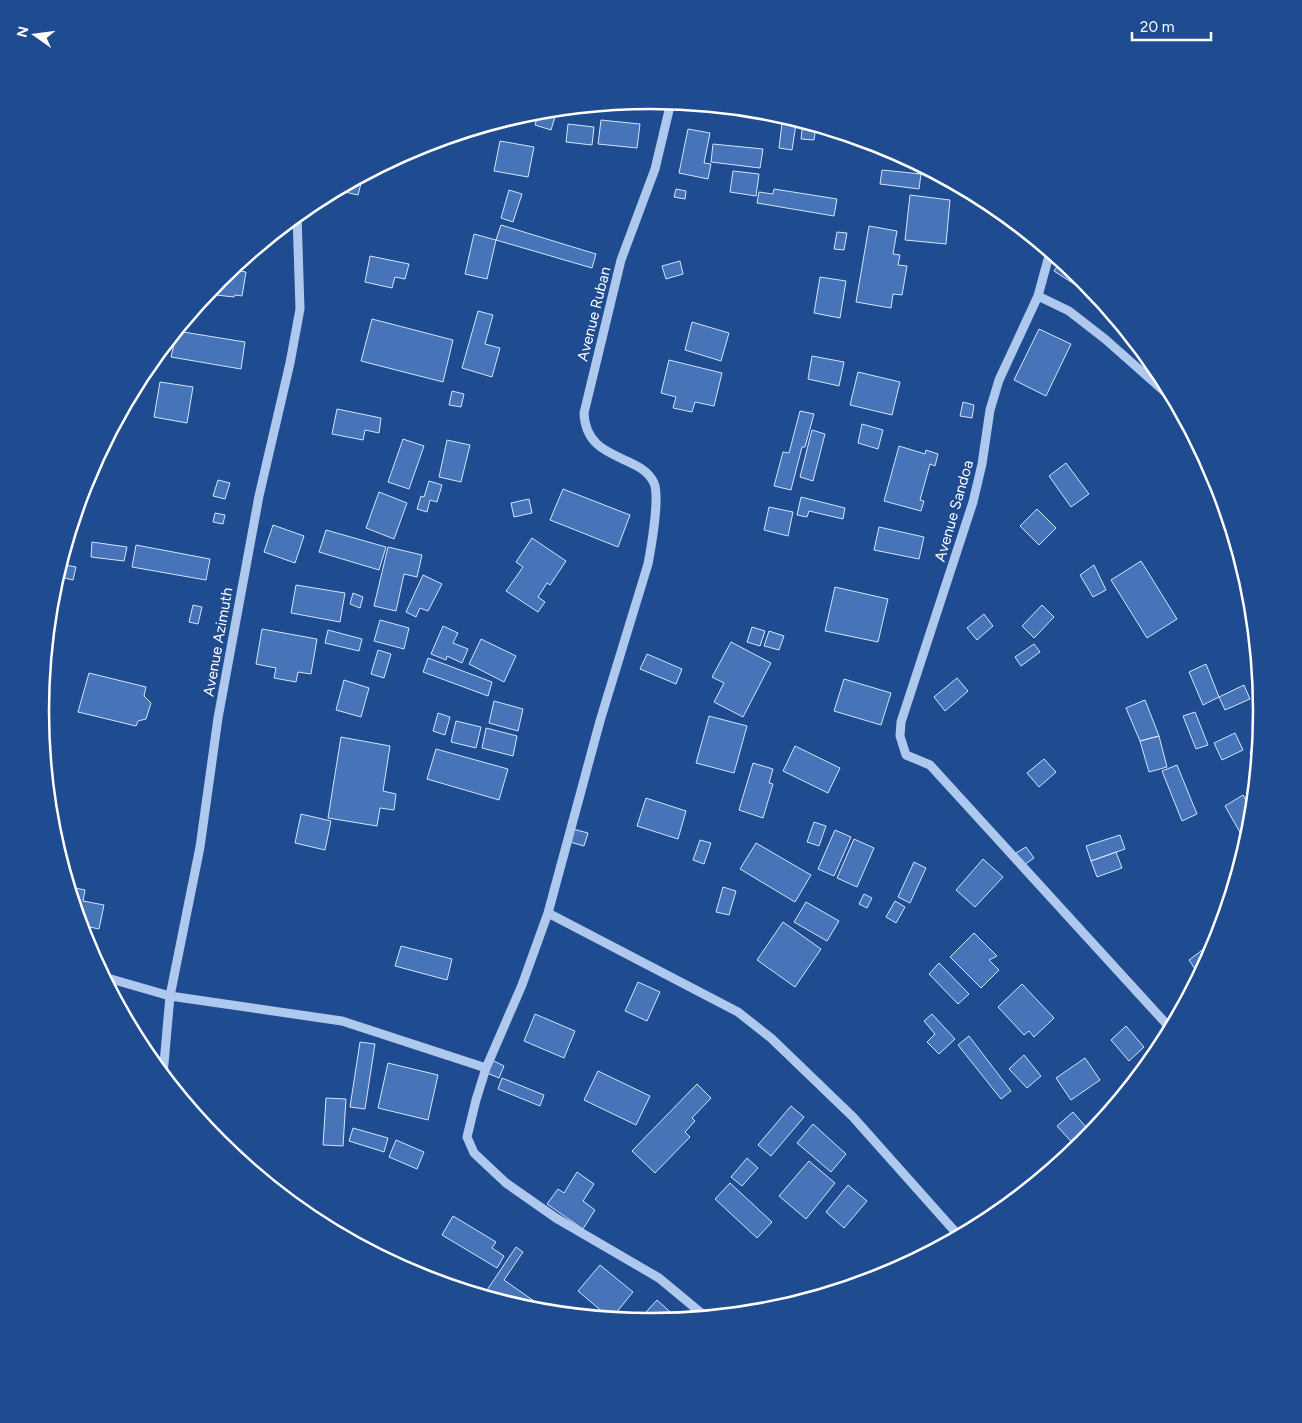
<svg xmlns="http://www.w3.org/2000/svg" width="1302" height="1423" viewBox="0 0 1302 1423" font-family="Figtree,sans-serif">
<style>
.building{fill:#4774b8;stroke:#d5e4fa}
.lines{fill:none;stroke-linecap:round;stroke-linejoin:round}
.minor{stroke:#afc8ed;stroke-width:9}
.labels{text-anchor:middle;stroke-width:4;stroke-linejoin:round;paint-order:stroke}
.street-label{font-size:15px;fill:#fff;stroke:#1f4b90}
.rim{fill:none;stroke:#fff;stroke-width:2.5}
</style>
<rect width="100%" height="100%" fill="#1f4b90"/>
<path class="building" d="M557,110L551,130L535,125L539,111Z
M601,120L640,124L637,148L598,144Z
M803,122L816,126L814,140L801,139Z
M782,123L796,124L792,150L779,148Z
M568,124L594,127L592,145L566,142Z
M688,129L710,133L704,163L711,164L708,179L679,173Z
M500,141L534,147L528,177L494,171Z
M713,144L763,149L760,168L711,162Z
M882,170L921,174L919,189L880,184Z
M733,171L759,174L756,196L730,192Z
M363,176L358,195L336,190Z
M676,189L686,191L685,199L674,197Z
M774,189L837,199L834,216L757,203L759,192L773,194Z
M509,190L522,194L513,222L501,218Z
M910,195L950,200L946,244L905,240Z
M501,225L596,254L592,268L496,240Z
M869,226L897,231L893,254L900,255L898,265L907,266L902,295L893,294L891,308L856,302Z
M837,232L847,233L844,250L834,249Z
M474,234L496,240L487,279L465,274Z
M370,256L409,264L405,279L395,277L392,288L365,282Z
M242,260L240,271L246,272L242,296L235,295L234,297L207,294L219,279Z
M680,261L683,274L666,279L662,266Z
M1061,261L1083,280L1088,286L1085,291L1054,271Z
M820,277L846,281L840,318L814,313Z
M478,311L493,315L485,344L500,348L492,377L462,368Z
M372,319L453,340L443,382L361,361Z
M692,322L729,333L721,361L685,350Z
M1039,329L1071,344L1046,396L1014,380Z
M177,331L245,342L241,369L171,357Z
M812,356L844,362L839,386L808,379Z
M669,360L722,373L714,406L695,402L692,412L673,408L676,397L661,393Z
M858,372L900,382L892,415L850,405Z
M160,382L193,387L187,423L154,417Z
M452,391L464,394L461,407L449,405Z
M963,402L974,405L972,418L960,416Z
M337,409L381,418L379,433L365,430L363,440L332,434Z
M800,411L814,414L805,447H802L791,490L774,486L783,452L789,453Z
M862,424L883,430L878,449L858,443Z
M812,430L825,434L813,481L800,477Z
M403,439L424,446L409,489L388,482Z
M447,440L470,445L461,482L439,477Z
M899,446L925,454L926,450L938,454L935,466L930,464L920,500L924,501L921,511L884,501Z
M1066,463L1089,494L1071,507L1049,476Z
M218,480L230,483L225,499L213,496Z
M429,481L442,485L437,502L430,500L427,512L417,509L421,496L424,497Z
M563,489L630,515L618,547L550,520Z
M379,492L407,503L394,539L366,528Z
M801,497L845,508L843,519L809,511L807,517L797,515Z
M529,499L532,513L514,517L511,503Z
M769,507L793,512L788,536L764,530Z
M1037,509L1056,528L1039,545L1020,526Z
M215,513L225,515L223,524L213,522Z
M273,525L304,536L295,563L264,552Z
M879,527L924,537L919,559L874,550Z
M326,530L386,547L379,570L319,552Z
M532,538L566,561L550,585L547,583L538,597L545,602L538,612L506,591L523,567L516,562Z
M92,542L127,547L124,561L91,557Z
M136,545L210,559L206,580L132,567Z
M388,547L422,555L417,577L404,574L396,611L374,606Z
M1141,561L1177,619L1147,638L1111,580Z
M60,564L76,567L73,580L57,576Z
M1094,565L1106,590L1093,597L1080,575Z
M423,575L442,584L428,611L420,608L416,617L406,612Z
M296,585L345,593L340,622L291,613Z
M835,587L888,599L878,642L825,631Z
M353,593L363,597L360,608L350,604Z
M193,605L202,607L198,624L189,622Z
M1042,605L1054,617L1034,638L1022,626Z
M984,614L993,626L977,640L967,628Z
M380,620L409,628L404,649L374,641Z
M49,622L53,623L47,663H45Z
M443,626L458,633L453,643L468,649L462,663L447,656L446,660L431,654Z
M752,627L765,631L760,646L747,642Z
M262,629L317,639L311,674L298,672L296,682L274,678L276,668L256,664Z
M328,630L362,639L359,651L325,643Z
M769,631L784,636L779,650L764,646Z
M481,639L516,656L504,682L469,664Z
M731,642L771,663L743,717L714,702L724,683L712,677Z
M1034,644L1040,652L1021,666L1015,657Z
M378,650L391,654L384,678L371,674Z
M647,654L682,669L676,684L640,669Z
M428,658L492,682L488,696L423,672Z
M1206,664L1219,697L1203,705L1189,672Z
M89,673L146,687L144,696L151,703L146,719L138,721L136,726L78,712Z
M957,678L968,691L945,711L934,697Z
M844,679L891,693L881,725L834,711Z
M344,680L369,688L361,717L336,710Z
M1244,685L1250,699L1225,710L1219,697Z
M1145,700L1159,736L1140,741L1126,708Z
M494,701L523,709L518,731L489,723Z
M1195,712L1208,745L1196,749L1183,716Z
M438,713L450,717L445,735L433,731Z
M709,716L747,726L734,773L696,763Z
M456,721L481,727L476,748L451,742Z
M486,728L517,736L513,756L482,748Z
M1235,733L1243,750L1222,760L1214,743Z
M1159,736L1167,767L1149,772L1140,741Z
M341,737L390,746L383,791L396,794L394,810L380,808L377,826L328,818Z
M795,746L840,768L828,793L783,771Z
M1258,748L1257,765L1256,766L1250,752Z
M436,749L508,769L499,800L427,779Z
M1044,759L1056,772L1039,787L1027,773Z
M753,763L773,769L769,783L773,784L763,818L739,810Z
M1177,765L1197,814L1182,821L1162,771Z
M1243,795L1252,810L1250,828L1241,834L1225,806Z
M646,798L686,811L678,839L637,826Z
M301,814L331,821L325,850L295,843Z
M814,822L826,826L819,846L807,842Z
M573,829L588,833L584,846L570,842Z
M835,830L851,837L834,876L818,869Z
M1120,835L1125,849L1091,861L1086,846Z
M854,839L874,848L857,887L837,878Z
M700,840L711,843L704,864L693,860Z
M756,843L811,875L795,902L740,869Z
M1026,847L1034,858L1024,865L1016,853Z
M1116,852L1122,868L1097,877L1091,861Z
M983,859L1003,877L975,907L956,890Z
M914,862L926,868L910,903L898,897Z
M71,887L85,890L83,901L104,905L99,929L80,925Z
M723,887L736,891L729,915L716,912Z
M864,894L872,898L867,908L859,904Z
M895,901L905,907L896,923L886,917Z
M806,902L839,921L827,941L794,922Z
M783,922L821,949L795,987L757,960Z
M974,933L997,956L989,960L999,970L981,988L950,957Z
M1213,942L1215,946L1199,975L1189,960Z
M401,946L452,959L447,980L395,966Z
M939,963L969,994L958,1004L929,974Z
M638,982L660,992L647,1021L625,1011Z
M1022,984L1054,1018L1034,1037L1029,1031L1024,1035L998,1007Z
M535,1014L575,1031L564,1058L524,1041Z
M932,1014L955,1039L939,1054L927,1042L935,1034L924,1021Z
M1126,1026L1144,1047L1129,1061L1111,1040Z
M969,1036L1011,1091L1001,1099L958,1045Z
M360,1042L375,1044L365,1109L350,1107Z
M1024,1055L1041,1076L1027,1088L1009,1069Z
M1085,1058L1100,1080L1071,1100L1056,1078Z
M492,1060L504,1066L499,1078L487,1073Z
M388,1063L438,1075L428,1120L378,1108Z
M598,1071L650,1096L636,1125L584,1100Z
M502,1078L544,1095L540,1106L498,1089Z
M697,1084L711,1098L692,1118L695,1121L685,1132L690,1137L655,1173L632,1151Z
M326,1098L346,1099L343,1146L323,1145Z
M791,1106L804,1117L771,1156L758,1145Z
M1073,1112L1091,1133L1077,1148L1057,1126Z
M813,1124L846,1154L831,1172L797,1143Z
M353,1128L388,1138L384,1152L349,1141Z
M396,1140L424,1152L417,1169L389,1157Z
M1065,1150L1069,1155L1052,1169L1048,1164Z
M747,1158L758,1168L742,1186L731,1177Z
M809,1161L835,1183L806,1219L779,1196Z
M577,1172L594,1184L583,1201L595,1210L583,1229L547,1204L558,1189L564,1193Z
M730,1183L772,1222L757,1238L715,1199Z
M848,1185L867,1201L844,1228L826,1212Z
M453,1216L496,1242L492,1248L504,1256L497,1268L442,1235Z
M516,1247L523,1252L504,1280L534,1301L528,1310L483,1296Z
M600,1265L633,1292L611,1319L578,1291Z
M657,1300L679,1320L651,1322L638,1321Z"/>
<g class="lines">
<path class="minor" d="M671,102L655,169L621,260L584,413C586,463 641,453 654,483C660,497 651,548 648,564L600,721L548,913L522,985L486,1068L476,1100L467,1137L474,1153L506,1183L556,1218L659,1278L706,1317
M1050,252L1038,296L999,380L990,410L982,464L973,502L901,722L900,736L906,755L930,765L1171,1029
M1038,296L1069,311L1105,339L1174,400
M548,913L738,1012L771,1038L853,1117L959,1236
M104,977L170,996L342,1021L486,1068
M163,1075L170,996L200,847L218,718L259,496L290,363L300,309L297,215"/>
</g>
<g class="labels">
<g class="street-label">
<text transform="translate(594 314) rotate(-76)" y="5">Avenue Ruban</text>
<text transform="translate(954 511) rotate(-74)" y="5">Avenue Sandoa</text>
<text transform="translate(218 642) rotate(-80)" y="5">Avenue Azimuth</text>
</g>
</g>
<path d="M0 0H1302V1423H0ZM49 711a602 602 0 1 1 1204 0a602 602 0 1 1-1204 0Z" fill="#1f4b90" fill-rule="evenodd"/>
<path class="rim" d="M49 711a602 602 0 1 1 1204 0a602 602 0 1 1-1204 0Z"/>
<g transform="translate(35 35) rotate(284)" stroke="#1f4b90" stroke-width="4" paint-order="stroke">
<path d="M0-4L9 19L0 12L-9 19Z" fill="#ffffff"/>
<text y="-8" font-size="14" font-weight="bold" text-anchor="middle" fill="#ffffff">N</text>
</g>
<path d="M1132 32v8h79v-8" fill="none" stroke="#ffffff" stroke-width="2.5"/>
<text x="1140" y="32" font-size="15" fill="#ffffff" stroke="#1f4b90" stroke-width="4" paint-order="stroke">20 m</text>
</svg>
